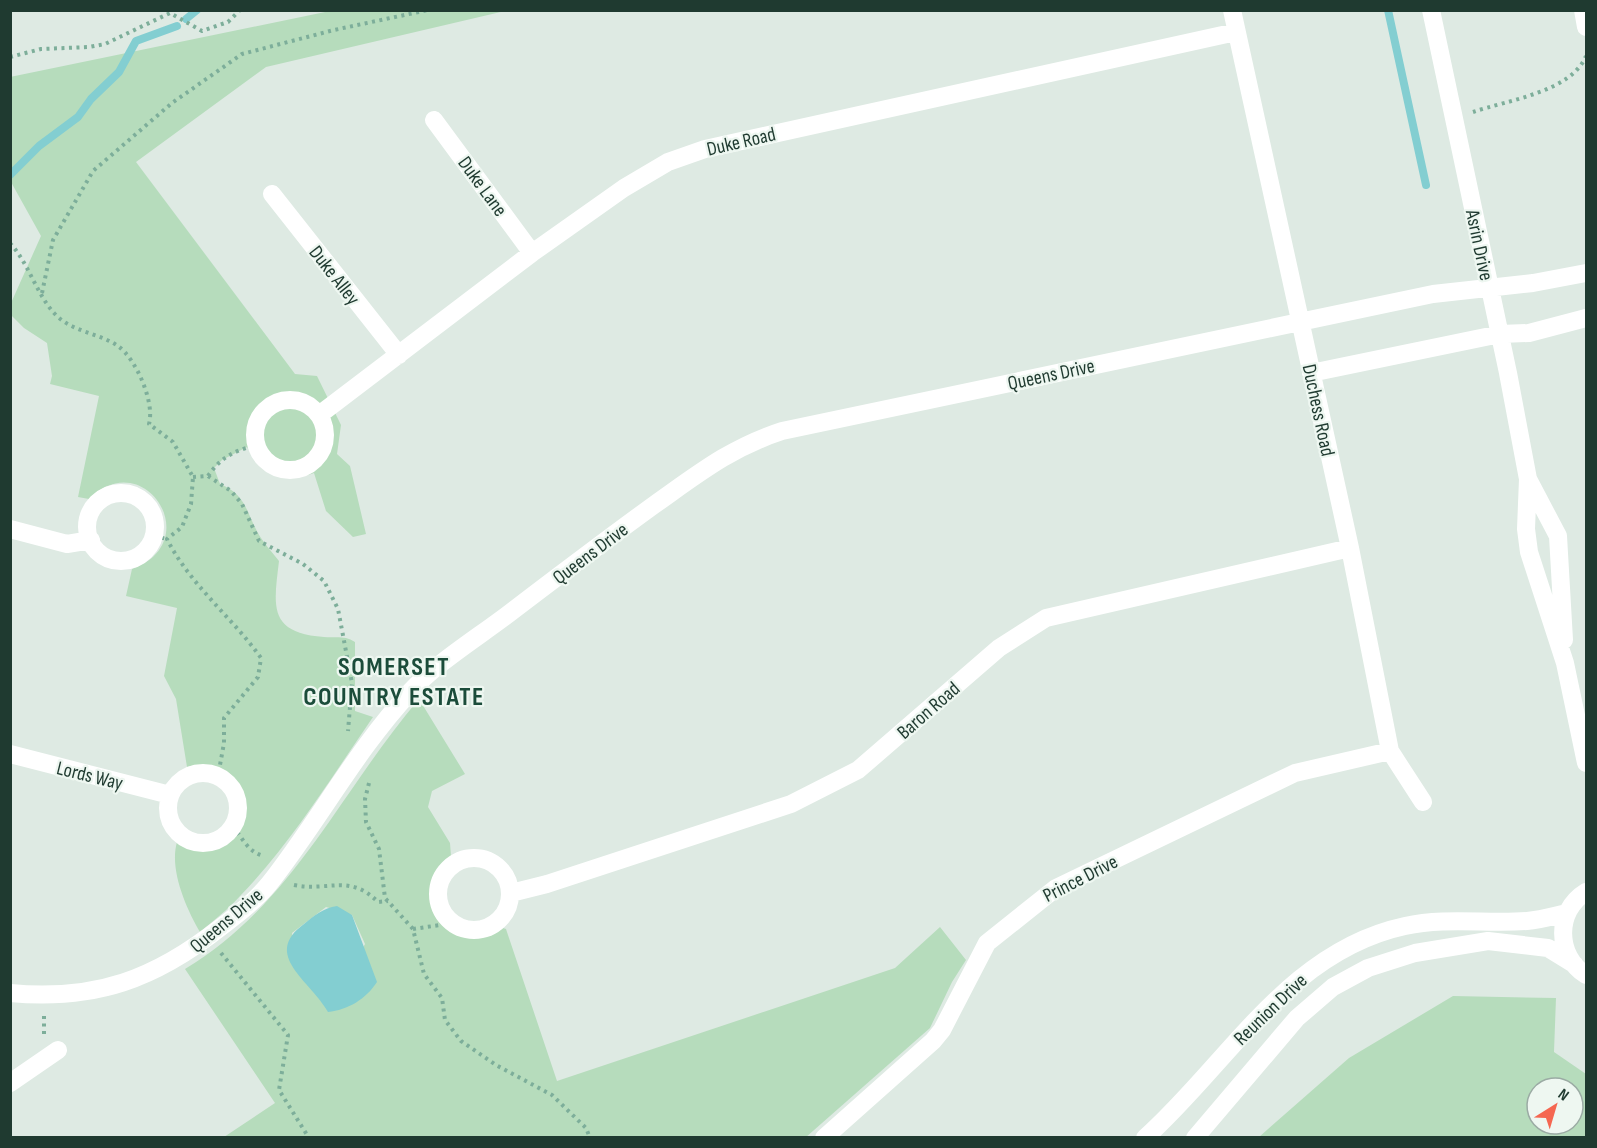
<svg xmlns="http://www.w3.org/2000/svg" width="1597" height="1148" viewBox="0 0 1597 1148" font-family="'Sofia Sans Condensed',sans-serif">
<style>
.green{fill:#b6dcbc;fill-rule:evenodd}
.water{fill:#83ced1}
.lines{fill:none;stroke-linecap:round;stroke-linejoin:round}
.stream{stroke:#83ced1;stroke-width:8}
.path{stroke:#7dae9a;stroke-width:4;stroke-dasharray:3 4.5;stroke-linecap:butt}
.minor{stroke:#fff;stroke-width:18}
.labels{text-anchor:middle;stroke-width:4.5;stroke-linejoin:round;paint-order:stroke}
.street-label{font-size:20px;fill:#1f3a30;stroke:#eef7f1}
.district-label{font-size:26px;font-weight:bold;letter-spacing:1.5px;fill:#1b4c3a;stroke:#eef7f1}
</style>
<rect width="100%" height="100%" fill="#deeae3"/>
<path class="green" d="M330,11H505L266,67L136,162L295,374L317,376L341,425L337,454L350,466L366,534L353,537L326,511L314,473C285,484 261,474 247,447L222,460L214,468L220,484C248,495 246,515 261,538C266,546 273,553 279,561C274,605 267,633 324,637C336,638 345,635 355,642V711L373,717C331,778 292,842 241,895C229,909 214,920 200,932C186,908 169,869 177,842C256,883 271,747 187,767L176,699L164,676L177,608L126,596L132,569C207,542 144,444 89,499L78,497L99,396L50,384L52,376L47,343L24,328L11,315V303L41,236L11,182L10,77Z
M419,699L465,774L432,791L428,807L450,843L451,856C402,895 447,959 500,927L506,929L557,1081L895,968L940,927L966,960L952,982L930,1028L805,1138L224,1137L275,1103L185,969C294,903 339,793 419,699ZM326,907L352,915L365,944L328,1011L321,998L297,971L292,933Z
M1453,996L1556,998L1554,1052L1586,1074V1137H1259L1349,1058ZM1537,1088H1573V1124H1537Z"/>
<path class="water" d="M337,906L352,915L377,982C366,999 348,1010 328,1012C311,981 261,955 304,924C314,916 323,908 337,906Z"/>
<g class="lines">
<path class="stream" d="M1388,10L1426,185
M186,19L197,10
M10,175L39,146L78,117L91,99L119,72L136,41L177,26"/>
<path class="path" d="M10,57L41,49L89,47L105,44L170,13L202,31L228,22L240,10
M1473,112C1508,100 1571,92 1586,56
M10,243C29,264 36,293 54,313C71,332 97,332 118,346C136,359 155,402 149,424L173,442L193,477L191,504L182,527L167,539C190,585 232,617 261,658L258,677L224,718V743L218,776
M42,293L53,240L93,171L172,103L242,54L334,30L428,10
M208,476L231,491L242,504L259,541L303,564L324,581L338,609L352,683L348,731
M193,477L208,476C221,457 234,451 256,445
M154,536L167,539
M369,783L365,799L366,822L379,849L385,898L413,929L424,974L442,998L445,1020L461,1041L496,1065L552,1095L586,1128L590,1138
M233,826C242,838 249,853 264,856
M294,885C329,892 349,873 378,902L388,901
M413,929L440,925L448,919
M221,953L288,1035L279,1090L309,1138
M44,1034V1015"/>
<path class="minor" d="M1232,10L1350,548L1390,751L1423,802
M1431,10L1508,373L1528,479L1526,529L1529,552L1565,663L1586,763
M1583,10L1586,27
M434,120L532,253
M272,194L399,355
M1311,373L1500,334L1529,333L1586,318
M255 435a35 35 0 1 1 70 0a35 35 0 1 1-70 0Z
M319,415L532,253L624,188L668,162L705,149L1236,32
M1528,479L1558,536L1564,640
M87 527a34 34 0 1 1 68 0a34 34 0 1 1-68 0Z
M10,529L67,544L91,540
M10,754L170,795
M168 808a35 35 0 1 1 70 0a35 35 0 1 1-70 0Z
M438 894a36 36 0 1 1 72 0a36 36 0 1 1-72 0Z
M1586,892C1555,911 1556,956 1586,975
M511,893L547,884L791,804L858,770L999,648L1046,618L1350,548
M10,993C96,1001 155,979 221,927C238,914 255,901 269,884C318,822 356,750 410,692C438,661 482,635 515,609C561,574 607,539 654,505C698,474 730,448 782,431L1433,294L1533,283L1586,273
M10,1083L58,1050
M824,1138L933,1041L942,1030L987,943L1056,888L1295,773L1390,751
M1145,1138C1228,1064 1288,951 1405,926C1446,917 1486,924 1527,921C1540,920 1554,916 1567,913
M1195,1138L1297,1018L1333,987L1368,968L1415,953L1488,941L1548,948L1574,964"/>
</g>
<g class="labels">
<g class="street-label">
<text transform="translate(741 141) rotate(-13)" y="7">Duke Road</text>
<text transform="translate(483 186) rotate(54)" y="7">Duke Lane</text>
<text transform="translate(1480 245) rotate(78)" y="7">Asrin Drive</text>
<text transform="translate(335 275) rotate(52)" y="7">Duke Alley</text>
<text transform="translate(1051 374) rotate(-12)" y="7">Queens Drive</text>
<text transform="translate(1319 410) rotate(78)" y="7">Duchess Road</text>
<text transform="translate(590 553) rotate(-37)" y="7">Queens Drive</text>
<text transform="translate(928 710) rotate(-41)" y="7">Baron Road</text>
<text transform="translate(90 775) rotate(14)" y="7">Lords Way</text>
<text transform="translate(1080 878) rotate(-27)" y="7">Prince Drive</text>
<text transform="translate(226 920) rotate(-40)" y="7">Queens Drive</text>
<text transform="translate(1270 1009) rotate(-44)" y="7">Reunion Drive</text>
</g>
<g class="district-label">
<text x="394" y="675">SOMERSET<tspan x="394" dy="30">COUNTRY ESTATE</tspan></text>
</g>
</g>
<rect width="1597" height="1148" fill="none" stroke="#1f3a30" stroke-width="24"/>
<g transform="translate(1555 1106) rotate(37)"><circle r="28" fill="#eef7f1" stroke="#9baba4" stroke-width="1.5"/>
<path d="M0-4.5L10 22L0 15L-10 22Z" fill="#f56751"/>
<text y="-9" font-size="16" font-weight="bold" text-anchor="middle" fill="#1f3a30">N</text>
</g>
</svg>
